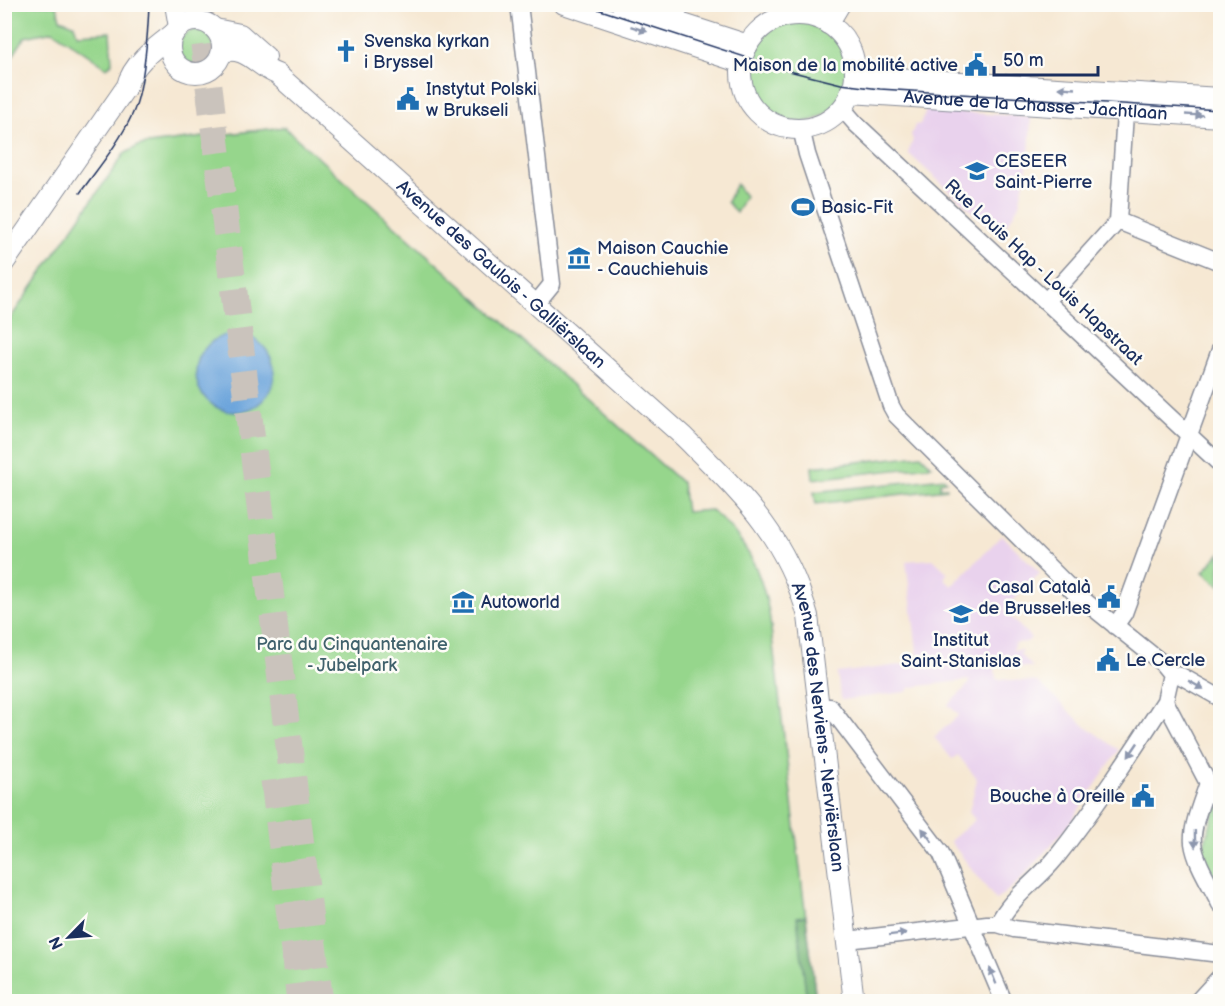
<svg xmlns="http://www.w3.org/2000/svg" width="1225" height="1006" viewBox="0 0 1225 1006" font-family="'Balsamiq Sans',sans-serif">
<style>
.built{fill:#e9d2ed}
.green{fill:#96d68c;stroke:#588275;stroke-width:1.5}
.forest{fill:#78b778;stroke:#4a736b;stroke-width:1.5}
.water{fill:#6ca4db;stroke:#446a9c;stroke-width:1.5}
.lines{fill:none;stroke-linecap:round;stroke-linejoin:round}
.trunk-tunnel{stroke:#cac3bc;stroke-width:27;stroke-dasharray:27 14;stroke-linecap:butt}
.minor-casing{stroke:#888c98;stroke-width:19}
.tertiary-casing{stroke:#888c98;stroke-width:22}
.minor{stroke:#fff;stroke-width:16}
.tertiary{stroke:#fff;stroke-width:20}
.tram{stroke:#1b2f5e;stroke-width:1.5}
.oneway{fill:#8d97ae}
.labels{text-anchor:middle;stroke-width:5;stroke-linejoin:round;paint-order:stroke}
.poi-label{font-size:18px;fill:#1b2f5e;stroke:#fdfcf7;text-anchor:start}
.street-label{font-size:18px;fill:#1b2f5e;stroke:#fdfcf7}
.park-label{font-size:18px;fill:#40616c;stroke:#fdfcf7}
</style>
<rect width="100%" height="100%" fill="#fdfcf7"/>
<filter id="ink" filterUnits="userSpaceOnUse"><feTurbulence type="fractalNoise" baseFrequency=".0167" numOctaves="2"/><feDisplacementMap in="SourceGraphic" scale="12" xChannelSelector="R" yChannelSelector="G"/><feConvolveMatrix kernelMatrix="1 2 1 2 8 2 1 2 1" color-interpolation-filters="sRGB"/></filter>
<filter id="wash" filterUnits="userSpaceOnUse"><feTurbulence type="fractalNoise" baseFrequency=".008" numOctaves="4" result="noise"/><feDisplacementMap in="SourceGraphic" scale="24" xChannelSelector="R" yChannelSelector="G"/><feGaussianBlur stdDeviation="1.35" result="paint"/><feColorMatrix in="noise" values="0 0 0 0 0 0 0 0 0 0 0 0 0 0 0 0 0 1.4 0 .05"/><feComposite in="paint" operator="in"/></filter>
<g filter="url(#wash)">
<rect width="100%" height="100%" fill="#f6e8d3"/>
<path class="built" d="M926,110L1031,117L1029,159L1019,204L1010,220L997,234L908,153L913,140L911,135L915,125L920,124Z
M1002,535L1040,573L1004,610L1031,638L1027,642L1015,643L1013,650H1021L1022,651L1020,654L1033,667H995L996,679L1038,682L1085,726L1119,750L1068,826L1018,882L996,900L950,841L975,820L969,812L977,779L958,755L952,759L934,737L959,715L948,705L969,684V680L911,687L906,692L841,700L837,673L916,663L918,659L906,561L933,559L948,573L945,576V580L952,586Z"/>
<path class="green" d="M5,4L57,5L60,19L74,24L77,34L110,32L112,63L107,68L53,31L25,37L5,68Z
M748 72a50 50 0 1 1 100 0a50 50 0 1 1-100 0Z
M179 47a17 17 0 1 1 34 0a17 17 0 1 1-34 0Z
M284,127L682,483L686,512L711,510C746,540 760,567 769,612L816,1001L5,1002V326L124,154L140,145Z
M736,184L745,196L736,213L727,202Z
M921,455L932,466L813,479L812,467Z
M944,478L946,481L940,482V487H947V489L816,504L814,492Z
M1220,553V586L1203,572Z
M1220,805V879L1217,880L1201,854L1215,810Z"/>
<path class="forest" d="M806,916L816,1001H807L797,917Z"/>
<path class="water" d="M196 373a39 39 0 1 1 78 0a39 39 0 1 1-78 0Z"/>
</g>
<g filter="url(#ink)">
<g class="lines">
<path class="trunk-tunnel" d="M199,4L320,1002
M274,780L300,1002"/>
<g class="minor-casing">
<path id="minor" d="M519,4L552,284L535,305
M775,4L781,18
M671,32L678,13L676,4
M842,108L856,124L1220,464
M801,128L807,154L891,406L896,415L1076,594L1162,663L1171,674L1181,676L1220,698
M1118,221L1220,262
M1046,301L1118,221L1126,98
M1115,626L1124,613L1220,350
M1171,674L1165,701L1208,783
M820,707H830L941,853L1004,1002
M1208,783C1203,799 1191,826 1193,843C1196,864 1211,885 1220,904
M998,924C1010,898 1037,881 1055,859C1095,809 1130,755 1165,701
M847,940L987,924H998L1014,929L1220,954
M1197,1002L1220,977"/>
</g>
<g class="tertiary-casing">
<g id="tertiary">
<path d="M175,4L179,27"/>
<path d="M564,4L733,60L743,61"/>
<path d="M621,4L748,45"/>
<circle cx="798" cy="72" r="57"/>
<circle cx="196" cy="47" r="26"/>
<path d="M828,24L840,4"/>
<path d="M215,29L240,34L266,57"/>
<path id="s1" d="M222,52C246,45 257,67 277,74L684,437C742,495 785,534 808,616L854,1002"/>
<path d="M855,73L881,77L1220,98"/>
<path id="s2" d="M850,93L1220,117"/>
<path d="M4,263L127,86C132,64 156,47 173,34"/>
</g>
</g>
<use href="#minor" class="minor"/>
<use href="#tertiary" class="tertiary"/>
<path class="tram" d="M582,4L785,70L841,84L880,89L1220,110
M80,193C98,168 119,143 132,115C144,91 148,32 149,4"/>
</g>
<defs><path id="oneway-solid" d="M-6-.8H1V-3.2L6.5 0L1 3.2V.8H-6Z" transform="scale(1.5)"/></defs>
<g class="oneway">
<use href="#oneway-solid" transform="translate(639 29) rotate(18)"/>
<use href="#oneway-solid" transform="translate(1067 88) rotate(-177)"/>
<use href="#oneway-solid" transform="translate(1194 115) rotate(3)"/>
<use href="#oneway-solid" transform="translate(1196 685) rotate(29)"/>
<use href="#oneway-solid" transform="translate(1133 750) rotate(124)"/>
<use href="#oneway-solid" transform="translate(927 835) rotate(-127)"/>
<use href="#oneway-solid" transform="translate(1195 839) rotate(89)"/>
<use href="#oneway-solid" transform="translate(898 934) rotate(-7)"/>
<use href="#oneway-solid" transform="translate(993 976) rotate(-112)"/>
</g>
</g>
<defs>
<g id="church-bare" transform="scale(1.8)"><path d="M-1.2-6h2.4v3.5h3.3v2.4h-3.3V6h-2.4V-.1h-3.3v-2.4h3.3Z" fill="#1f6fb2" stroke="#fdfcf7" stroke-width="2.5" paint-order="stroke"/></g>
<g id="civic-bare" transform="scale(1.8)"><path d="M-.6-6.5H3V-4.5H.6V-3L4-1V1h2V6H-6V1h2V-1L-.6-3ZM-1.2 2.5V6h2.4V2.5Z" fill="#1f6fb2" stroke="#fdfcf7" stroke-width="2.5" paint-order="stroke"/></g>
<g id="school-bare" transform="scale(1.8)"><path d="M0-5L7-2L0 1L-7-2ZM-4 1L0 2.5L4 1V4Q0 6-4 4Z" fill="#1f6fb2" stroke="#fdfcf7" stroke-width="2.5" paint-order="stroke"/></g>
<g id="stadium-bare" transform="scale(1.8)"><path d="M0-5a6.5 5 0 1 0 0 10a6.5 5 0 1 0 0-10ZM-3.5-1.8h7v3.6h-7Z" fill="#1f6fb2" stroke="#fdfcf7" stroke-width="2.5" paint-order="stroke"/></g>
<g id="museum-bare" transform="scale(1.8)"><path d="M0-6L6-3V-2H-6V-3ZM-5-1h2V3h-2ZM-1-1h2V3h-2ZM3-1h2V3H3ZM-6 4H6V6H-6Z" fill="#1f6fb2" stroke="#fdfcf7" stroke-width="2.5" paint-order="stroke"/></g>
</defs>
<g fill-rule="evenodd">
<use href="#church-bare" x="346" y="51"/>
<use href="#civic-bare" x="976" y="65"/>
<use href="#civic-bare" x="408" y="99"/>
<use href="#school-bare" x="977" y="171"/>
<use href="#stadium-bare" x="803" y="207"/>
<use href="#museum-bare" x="579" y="258"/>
<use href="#civic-bare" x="1109" y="597"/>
<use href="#museum-bare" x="463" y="602"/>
<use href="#school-bare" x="961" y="614"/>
<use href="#civic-bare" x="1108" y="660"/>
<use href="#civic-bare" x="1143" y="796"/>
</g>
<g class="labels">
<g class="poi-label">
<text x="364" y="47">Svenska kyrkan<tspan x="364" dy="21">i Bryssel</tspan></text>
<text x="958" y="71" text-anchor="end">Maison de la mobilité active</text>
<text x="426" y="95">Instytut Polski<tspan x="426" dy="21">w Brukseli</tspan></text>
<text x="995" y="167">CESEER<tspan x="995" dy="21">Saint-Pierre</tspan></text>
<text x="821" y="213">Basic-Fit</text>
<text x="597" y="254">Maison Cauchie<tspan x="597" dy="21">- Cauchiehuis</tspan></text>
<text x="1091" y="593" text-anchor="end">Casal Català<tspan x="1091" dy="21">de Brussel·les</tspan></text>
<text x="481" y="608">Autoworld</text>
<text x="961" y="646" text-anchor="middle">Institut<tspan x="961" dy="21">Saint-Stanislas</tspan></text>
<text x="1126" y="666">Le Cercle</text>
<text x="1125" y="802" text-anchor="end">Bouche à Oreille</text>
</g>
<g class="street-label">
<text dy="6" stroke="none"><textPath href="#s2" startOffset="186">Avenue de la Chasse - Jachtlaan</textPath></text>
<text transform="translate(1044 272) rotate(43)" y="6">Rue Louis Hap - Louis Hapstraat</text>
<text dy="6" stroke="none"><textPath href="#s1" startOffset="362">Avenue des Gaulois - Galliërslaan</textPath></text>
<text dy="6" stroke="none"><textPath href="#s1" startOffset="939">Avenue des Nerviens - Nerviërslaan</textPath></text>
</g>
<g class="park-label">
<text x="352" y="650">Parc du Cinquantenaire<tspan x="352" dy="21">- Jubelpark</tspan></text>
</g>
</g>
<rect width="1225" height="1006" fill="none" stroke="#fdfcf7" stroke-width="24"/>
<g transform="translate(69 937) rotate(245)" stroke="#fdfcf7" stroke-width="4.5" paint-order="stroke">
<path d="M0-4.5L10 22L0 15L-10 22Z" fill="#1b2f5e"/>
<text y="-9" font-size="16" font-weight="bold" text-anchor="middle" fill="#1b2f5e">N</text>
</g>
<path d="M994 66v9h104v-9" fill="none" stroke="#1b2f5e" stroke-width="3"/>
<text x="1003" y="66" font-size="18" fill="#1b2f5e" stroke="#fdfcf7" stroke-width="4.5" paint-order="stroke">50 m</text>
</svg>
